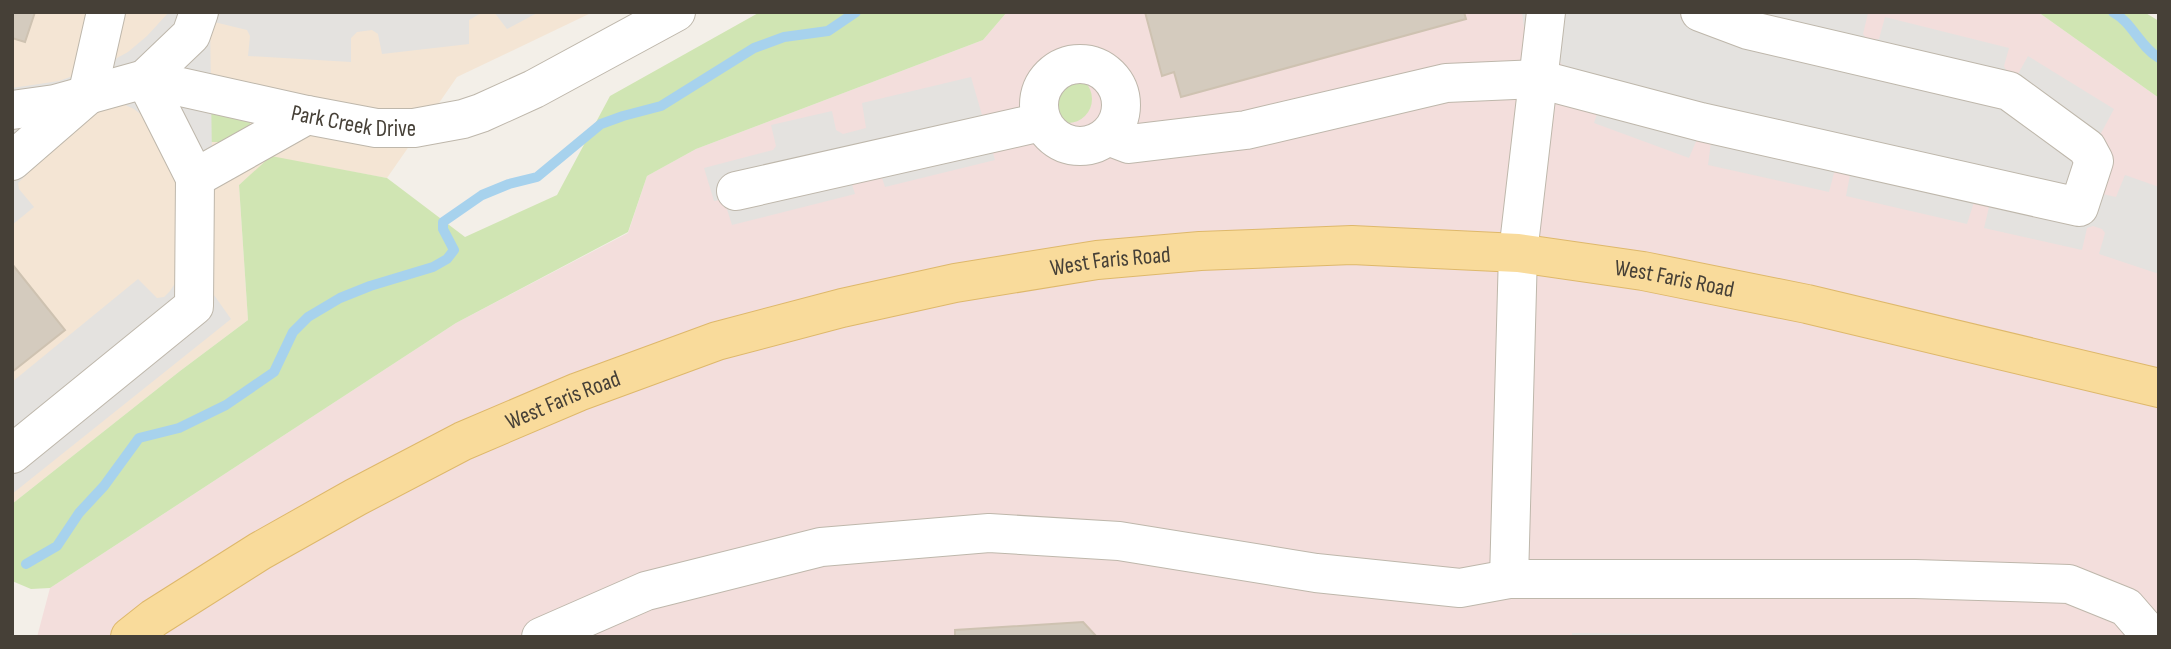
<svg xmlns="http://www.w3.org/2000/svg" width="2171" height="649" viewBox="0 0 2171 649" font-family="'Sofia Sans Condensed',sans-serif">
<style>
.commercial{fill:#f4e5d4}
.medical{fill:#f3dedc}
.green{fill:#d0e5b3}
.parking{fill:#e4e2df}
.lines{fill:none;stroke-linecap:round;stroke-linejoin:round}
.stream{stroke:#a7d2ed;stroke-width:10}
.building{fill:#d4cbbe;stroke:#cec2b1;stroke-width:2}
.minor-casing{stroke:#beb7ab;stroke-width:40}
.major-casing{stroke:#deb86b;stroke-width:40}
.minor{stroke:#fff;stroke-width:38}
.major{stroke:#f9db9b;stroke-width:38}
.labels{text-anchor:middle;stroke-width:5;stroke-linejoin:round;paint-order:stroke}
.street-label{font-size:23px;fill:#464037;stroke:#fff}
</style>
<rect width="100%" height="100%" fill="#f3efe8"/>
<path class="commercial" d="M12,12H593L457,77L387,178L271,157L239,185L248,320L180,371L12,504Z"/>
<path class="medical" d="M1007,12H2038L2159,98V637H37L50,588L456,323L628,233L647,176L696,149L983,40Z"/>
<path class="green" d="M760,12H1007L983,40L696,149L647,176L628,232L456,323L50,588L31,589L12,581V504L180,371L248,320L239,185L271,156L387,178L465,237L557,195L610,96Z
M2038,12H2144L2159,21V98Z
M1044 99a24 24 0 1 1 48 0a24 24 0 1 1-48 0Z
M194,109L250,121V125L219,142H207Z"/>
<path class="parking" d="M169,12H483L469,20V44L382,54L378,34L372,30L357,32L351,38V62L248,56L250,36L247,30L210,21L214,295L231,319L12,494V382L138,279L157,298L164,297L170,291L178,279L176,173L144,117L134,109L123,104L67,114L30,171L18,183L19,189L34,207L12,225V88L59,81L106,64L128,52L147,36Z
M494,12H539L507,29Z
M1522,12H1863L1868,13L1863,34L1867,39H1879L1885,17L2009,48L2004,66L2007,72L2013,75L2018,74L2028,56L2114,109L2099,137L2098,193L2116,197L2125,175L2159,187V274L2099,254L2105,233L2102,229L2093,226L2087,228L2082,250L1984,228L1989,207L1988,204L1974,202L1967,224L1846,196L1850,175L1837,170L1834,173L1829,192L1708,165L1711,142L1697,139L1689,158L1594,123L1601,102L1524,28Z
M971,77L995,160L885,187L878,166L848,172L855,194L732,225L725,203L720,200L714,201L704,168L773,150L776,146L771,125L832,111L836,130L843,134L866,128L862,103Z
M1572,633L1882,637H1572Z"/>
<g class="lines">
<path class="stream" d="M2113,12C2133,23 2139,46 2159,58
M26,564L57,546L79,513L104,486L139,438L179,428L226,405L274,372L293,332L308,317L340,298L370,286L433,267L447,259L454,250L443,229V222L482,195L509,184L537,177L601,124L623,116L661,106L754,48L784,37L828,31L856,12"/>
</g>
<path class="building" d="M12,12H35L25,42L12,38Z
M1145,12H1464L1466,19L1181,97L1174,72L1162,76Z
M12,264L65,330L12,372Z
M1083,622L1097,637H955V630Z"/>
<g class="lines">
<g class="minor-casing">
<g id="minor">
<circle cx="1080" cy="105" r="41"/>
<path id="s1" d="M12,110L55,104L145,79L307,115L376,128H414L463,119L481,113L534,89L676,12"/>
<path d="M1108,136L1129,144L1246,130L1446,83L1538,79L1701,122L2079,207L2094,161L2087,148L2009,91L1748,30L1700,12"/>
<path d="M12,161L87,96L106,12"/>
<path d="M195,178L145,79L191,35L199,12"/>
<path d="M736,191L1041,122"/>
<path d="M12,454L194,306L195,178L307,115"/>
<path d="M1509,579L1518,253L1546,12"/>
<path d="M541,637L646,591L821,547L989,533L1119,541L1316,573L1460,588L1509,579H1915L2069,584L2126,607L2152,637"/>
</g>
</g>
<g class="major-casing">
<g id="major">
<path id="s2" d="M130,637L154,618L260,551L356,497L463,441L578,392L717,341L842,308L955,283L1097,260L1200,251L1352,245L1518,253L1643,271L1807,304L2159,388"/>
</g>
</g>
<use href="#minor" class="minor"/>
<use href="#major" class="major"/>
</g>
<g class="labels">
<g class="street-label">
<text dy="8" stroke="none"><textPath href="#s1" startOffset="350">Park Creek Drive</textPath></text>
<text dy="8" stroke="none"><textPath href="#s2" startOffset="1062">West Faris Road</textPath></text>
<text dy="8" stroke="none"><textPath href="#s2" startOffset="1629">West Faris Road</textPath></text>
<text dy="8" stroke="none"><textPath href="#s2" startOffset="495">West Faris Road</textPath></text>
</g>
</g>
<rect width="2171" height="649" fill="none" stroke="#464037" stroke-width="28"/>
</svg>
